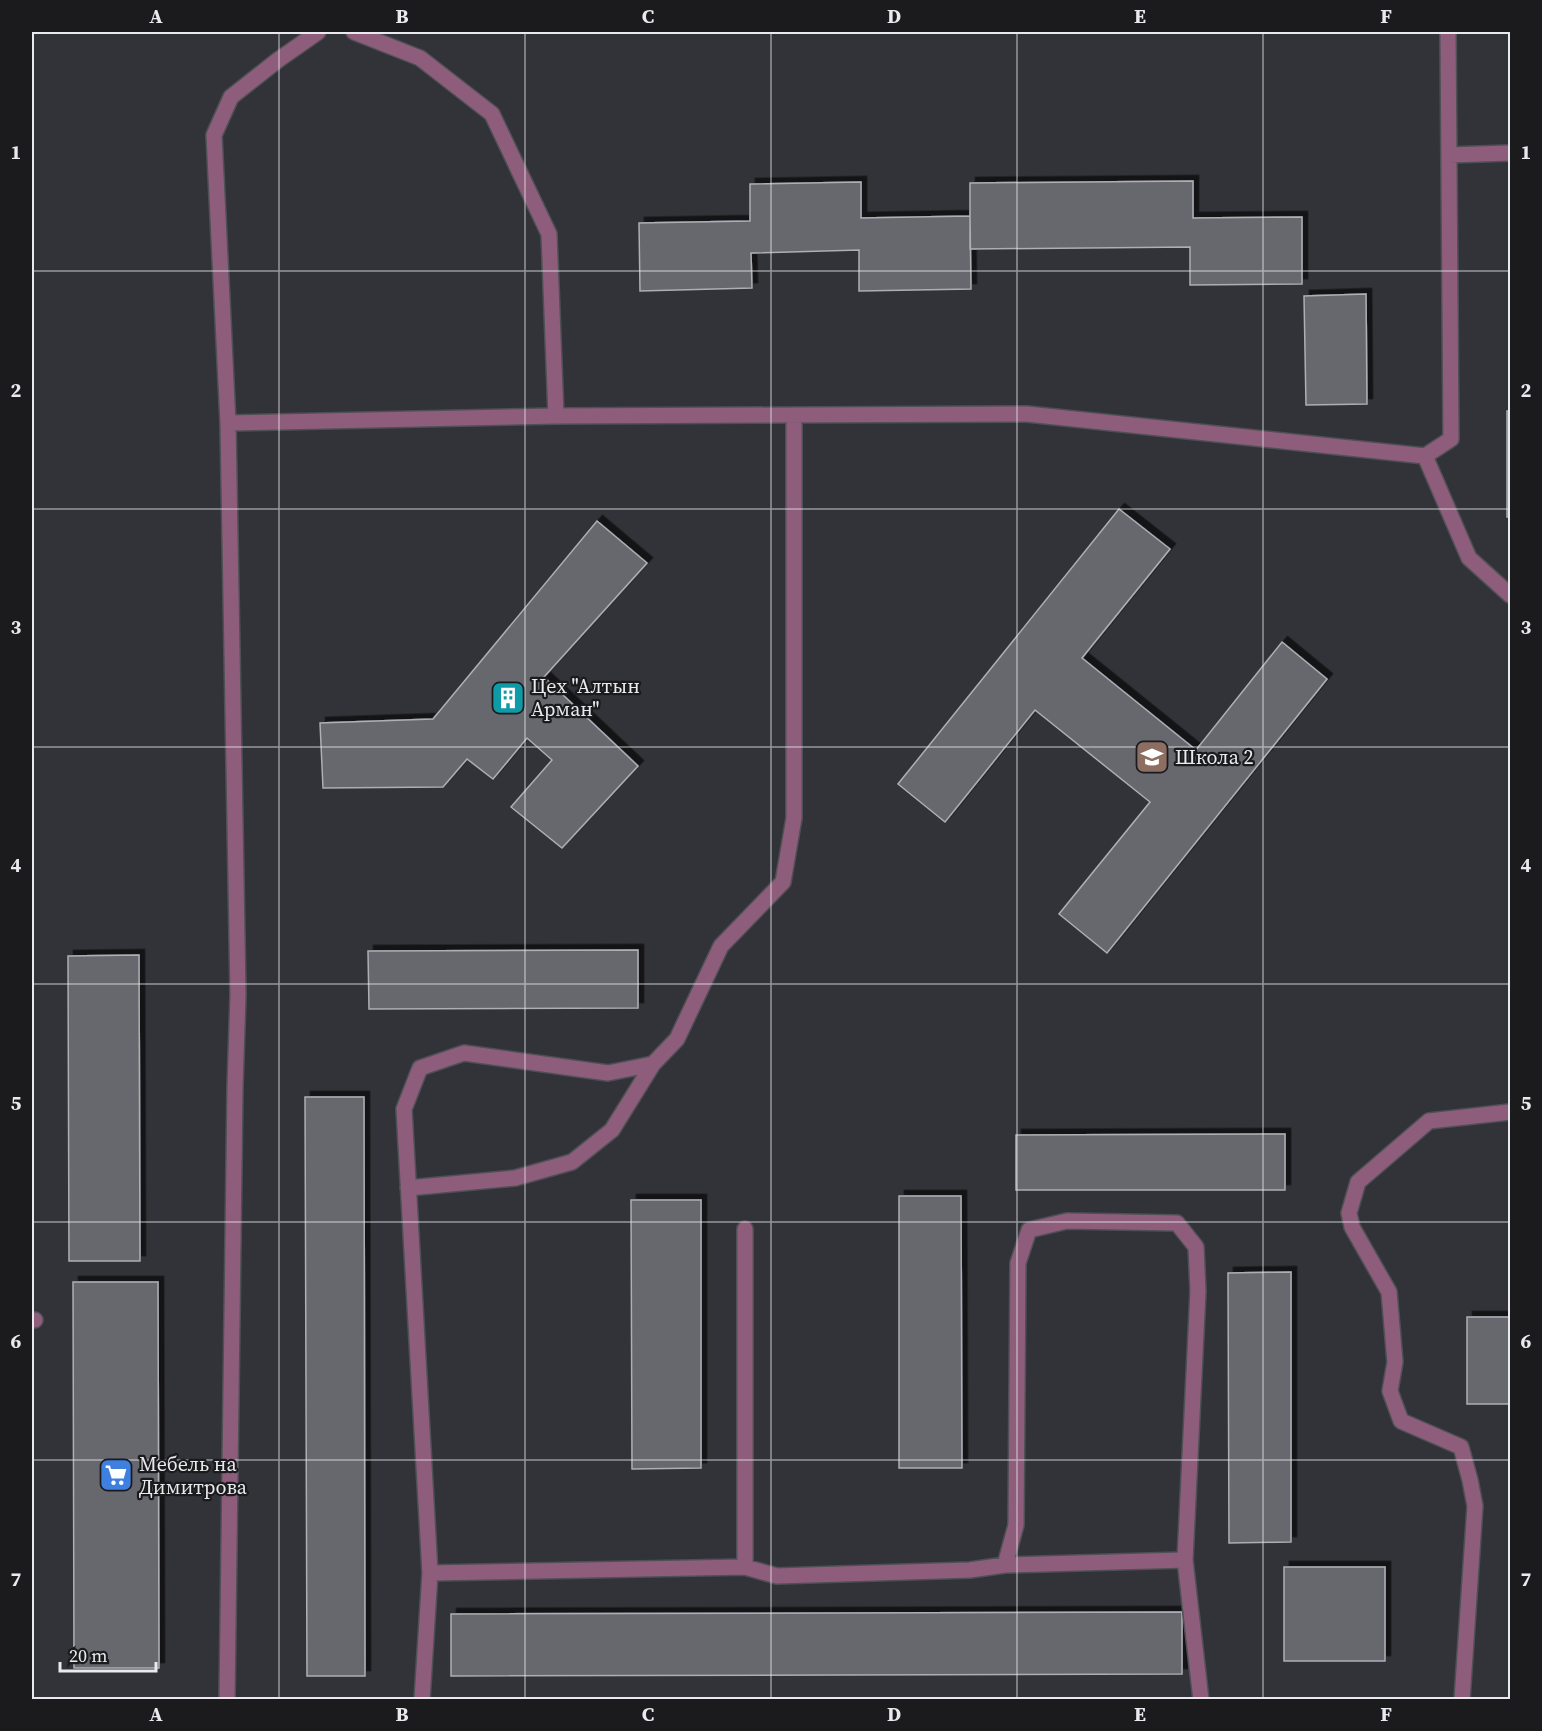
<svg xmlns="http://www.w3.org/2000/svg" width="1542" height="1731" viewBox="0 0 1542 1731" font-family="'Source Serif 4',serif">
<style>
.building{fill:#66676e;stroke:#aeaeb6;stroke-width:1.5;filter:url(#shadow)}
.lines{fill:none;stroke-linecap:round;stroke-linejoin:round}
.minor-casing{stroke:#4f5056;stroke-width:18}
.minor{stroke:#8f5d7c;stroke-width:15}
.grid{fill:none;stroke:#e9eaee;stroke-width:1.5;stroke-opacity:0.55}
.labels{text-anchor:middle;stroke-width:4.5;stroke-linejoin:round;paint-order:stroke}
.poi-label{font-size:20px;fill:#e9eaee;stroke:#1b1b1d;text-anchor:start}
.neatline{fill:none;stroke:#e9eaee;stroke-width:2}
.grid-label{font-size:20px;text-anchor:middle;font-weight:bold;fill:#e9eaee}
</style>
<defs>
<filter id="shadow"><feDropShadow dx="5.5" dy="-5.5" stdDeviation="0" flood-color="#0009"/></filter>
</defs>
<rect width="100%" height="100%" fill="#323339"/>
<path class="building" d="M1193,181V218L1302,217V284L1190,285V247L970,249V183Z
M861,182V218L970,216L971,289L859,291V250L751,253L752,288L640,291L639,223L750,221V184Z
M1366,294L1367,404L1306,405L1304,296Z
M1507,411H1510V517H1507Z
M1119,509L1170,549L1082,658L1196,750L1282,642L1327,679L1107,953L1059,914L1150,802L1035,710L945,822L898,784Z
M597,521L647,563L544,677L638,766L562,848L511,807L552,760L527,738L493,779L467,759L443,787L323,788L320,723L433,719Z
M638,950V1008L369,1009L368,951Z
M139,955L140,1261H69L68,956Z
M305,1097H364L365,1676H307Z
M1285,1134V1190H1016V1135Z
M899,1196H961L962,1468H899Z
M631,1200H701V1468L632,1469Z
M1291,1272V1542L1229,1543L1228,1273Z
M73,1282H158L159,1668H74Z
M1467,1317H1510V1404H1467Z
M1284,1567H1385V1661H1284Z
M1182,1612V1674L451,1676V1614Z"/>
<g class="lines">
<g class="minor-casing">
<path id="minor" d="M354,32L420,58L492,114L549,234L556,416
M1449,155L1510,153
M228,423L214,135L231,97L278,60L318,32
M1425,456L1469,558L1510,595
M408,1188L515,1178L572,1162L612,1130L653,1064
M745,1229V1567
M32,1320H35
M1005,1565L1016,1525L1018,1263L1029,1230L1067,1221L1177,1223L1196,1247L1198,1291L1185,1560
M430,1573L745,1567L777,1576L970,1570L1005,1565L1185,1560L1201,1700
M227,1700L235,1087L238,995L228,423L556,416L1027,414L1425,456L1451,439L1448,32
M422,1700L430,1573L404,1109L420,1068L464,1053L608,1073L653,1064L677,1039L721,946L783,882L794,818V415
M1462,1700L1475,1506L1470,1480L1461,1447L1401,1421L1390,1391L1395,1362L1389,1292L1352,1227L1349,1213L1358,1182L1429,1121L1510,1112"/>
</g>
<use href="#minor" class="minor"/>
</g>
<path class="grid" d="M279,32V1700M525,32V1700M771,32V1700M1017,32V1700M1263,32V1700M32,271H1510M32,509H1510M32,747H1510M32,984H1510M32,1222H1510M32,1460H1510"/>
<defs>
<g id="building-square" transform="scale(1.725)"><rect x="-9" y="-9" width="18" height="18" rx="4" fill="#0f9aa8" stroke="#1b1b1d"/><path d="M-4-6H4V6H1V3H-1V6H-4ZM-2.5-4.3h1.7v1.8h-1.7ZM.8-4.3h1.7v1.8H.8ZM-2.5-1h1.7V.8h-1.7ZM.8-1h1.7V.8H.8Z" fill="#fff"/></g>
<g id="school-square" transform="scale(1.725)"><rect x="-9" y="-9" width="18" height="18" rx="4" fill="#8d6e63" stroke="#1b1b1d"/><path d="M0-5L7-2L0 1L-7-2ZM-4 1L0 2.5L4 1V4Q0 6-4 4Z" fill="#fff"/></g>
<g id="supermarket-square" transform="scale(1.725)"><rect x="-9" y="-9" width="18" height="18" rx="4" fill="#3f7fe0" stroke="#1b1b1d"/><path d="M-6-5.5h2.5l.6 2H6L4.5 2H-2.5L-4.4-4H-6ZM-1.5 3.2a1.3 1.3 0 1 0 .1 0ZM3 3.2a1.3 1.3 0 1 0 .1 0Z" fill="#fff"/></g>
</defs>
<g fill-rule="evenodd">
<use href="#building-square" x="508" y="698"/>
<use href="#school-square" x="1152" y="757"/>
<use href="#supermarket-square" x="116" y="1475"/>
</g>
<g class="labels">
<g class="poi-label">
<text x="531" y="693">Цех "Алтын<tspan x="531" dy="23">Арман"</tspan></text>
<text x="1175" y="764">Школа 2</text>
<text x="139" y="1471">Мебель на<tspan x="139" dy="23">Димитрова</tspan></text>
</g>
</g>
<rect width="1542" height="1731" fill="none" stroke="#1b1b1d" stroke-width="66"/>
<path d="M60 1662v9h96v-9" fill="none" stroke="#e9eaee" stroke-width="3"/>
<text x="69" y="1662" font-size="18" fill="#e9eaee" stroke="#1b1b1d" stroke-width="4.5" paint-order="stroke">20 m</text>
<rect x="33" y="33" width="1476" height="1665" class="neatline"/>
<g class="grid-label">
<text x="156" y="23">A</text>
<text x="402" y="23">B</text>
<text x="648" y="23">C</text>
<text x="894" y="23">D</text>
<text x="1140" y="23">E</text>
<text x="1386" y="23">F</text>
<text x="16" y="159">1</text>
<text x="1526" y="159">1</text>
<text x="16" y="397">2</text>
<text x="1526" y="397">2</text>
<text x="16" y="634">3</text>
<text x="1526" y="634">3</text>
<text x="16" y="872">4</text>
<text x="1526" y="872">4</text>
<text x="16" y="1110">5</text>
<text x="1526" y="1110">5</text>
<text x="16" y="1348">6</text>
<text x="1526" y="1348">6</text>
<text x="16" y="1586">7</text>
<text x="1526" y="1586">7</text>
<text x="156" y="1721">A</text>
<text x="402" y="1721">B</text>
<text x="648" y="1721">C</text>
<text x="894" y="1721">D</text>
<text x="1140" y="1721">E</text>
<text x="1386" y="1721">F</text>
</g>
</svg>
